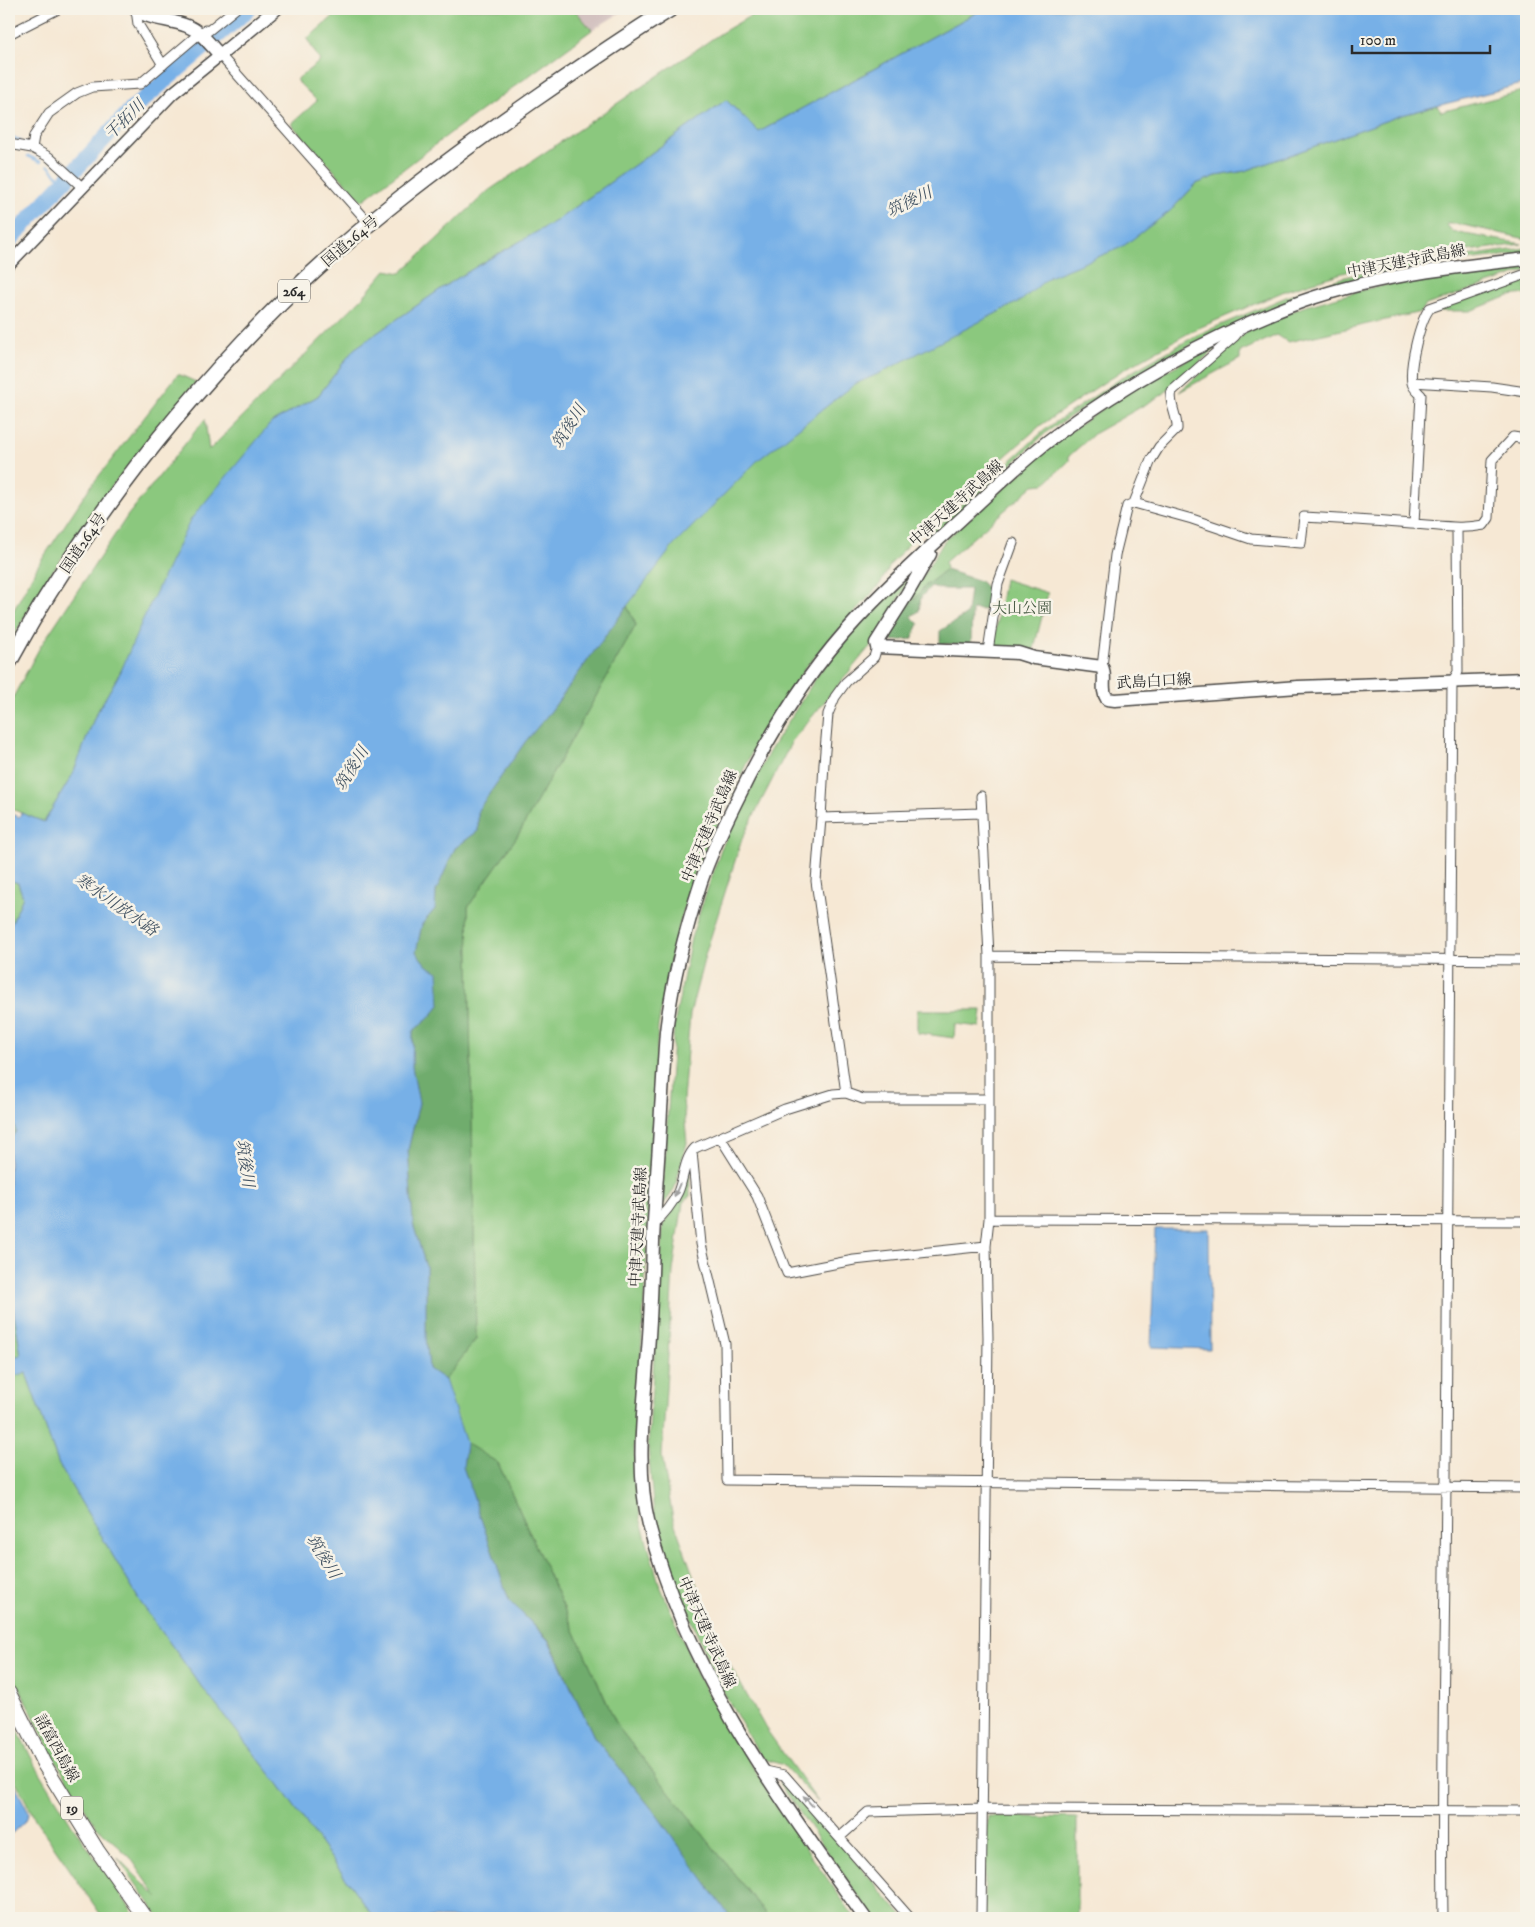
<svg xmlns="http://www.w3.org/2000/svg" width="1535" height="1927" viewBox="0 0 1535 1927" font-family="'IM FELL DW Pica','Noto Serif JP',serif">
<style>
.industrial{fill:#d1bfbe}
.green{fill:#8bc87e;stroke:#5b7a54;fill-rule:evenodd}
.forest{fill:#70ac6d;stroke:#4e6c4c}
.water{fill:#77b0e7;stroke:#516e89}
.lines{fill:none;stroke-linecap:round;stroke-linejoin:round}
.stream{stroke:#77b0e7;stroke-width:2.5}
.river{stroke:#77b0e7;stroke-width:16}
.minor-casing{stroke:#494744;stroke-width:11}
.tertiary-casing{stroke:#494744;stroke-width:14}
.secondary-casing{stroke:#494744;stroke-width:15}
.primary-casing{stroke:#494744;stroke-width:16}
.trunk-casing{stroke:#494744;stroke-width:18}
.minor{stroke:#fff;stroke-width:9}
.tertiary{stroke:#fff;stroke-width:11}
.secondary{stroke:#fff;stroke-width:12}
.primary{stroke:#fff;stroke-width:14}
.trunk{stroke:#fff;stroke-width:15}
.oneway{fill:#a0a0a0}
.labels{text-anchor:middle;stroke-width:5;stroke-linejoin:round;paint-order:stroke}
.shield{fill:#f7f3e8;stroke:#686764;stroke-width:1}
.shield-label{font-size:14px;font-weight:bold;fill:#2b2b2b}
.street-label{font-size:15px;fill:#2b2b2b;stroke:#f7f3e8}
.park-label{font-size:15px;fill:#485a44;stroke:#f7f3e8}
.water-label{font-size:16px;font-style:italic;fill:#425363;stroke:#f7f3e8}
</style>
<rect width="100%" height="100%" fill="#f7f3e8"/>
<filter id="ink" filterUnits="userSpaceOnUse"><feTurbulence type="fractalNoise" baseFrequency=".02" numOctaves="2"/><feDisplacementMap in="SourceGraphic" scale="10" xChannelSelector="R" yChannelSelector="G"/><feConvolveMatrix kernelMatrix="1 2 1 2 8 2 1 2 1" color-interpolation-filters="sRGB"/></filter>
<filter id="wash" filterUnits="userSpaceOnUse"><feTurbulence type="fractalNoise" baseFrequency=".0096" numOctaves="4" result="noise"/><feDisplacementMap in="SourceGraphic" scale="20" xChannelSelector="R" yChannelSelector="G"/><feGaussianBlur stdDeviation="1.12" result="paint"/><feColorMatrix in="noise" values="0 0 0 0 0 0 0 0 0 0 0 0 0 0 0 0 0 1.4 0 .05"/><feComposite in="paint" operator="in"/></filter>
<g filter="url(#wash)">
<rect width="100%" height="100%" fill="#f6e8d4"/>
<path class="industrial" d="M574,9H627L592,30Z"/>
<path class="green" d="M342,9H574L592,30L453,131L362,201L291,124L317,101L296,80L320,61L307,39Z
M762,9H983L759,132L726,100L556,221L489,259L448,284L354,349L318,396L271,423L121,671L95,716L73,774L44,822L9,808V705L40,647L128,515L205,419L209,450L362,298L386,270L401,273L488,191L721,33Z
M1526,90V239L1459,224H1446L1453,232L1522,244L1389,261L1339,274L1287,290L1194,330L1121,371L1041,425L921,530L891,564L880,584L805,668L752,752L695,871L672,951L658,1027L642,1340L634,1446L640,1518L659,1583L698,1676L778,1809L855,1918H769L618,1727L498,1463L466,1444L463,1467L509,1600L549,1641L594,1737L656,1814L731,1918H708L637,1819L575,1742L538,1657L489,1621L447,1512L423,1438L393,1206L392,1005L412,916L453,835L521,735L544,707L619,601L707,501L754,457L804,418L850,374L880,367L1007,304L1034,286L1055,256L1126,236L1170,211L1196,184L1216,176L1245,171L1402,115L1438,106L1441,112ZM627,606L636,625L518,835L468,907L476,1339L445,1380L429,1369L426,1337V1267L413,1224L408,1150L419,1103L412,1067L413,1031L440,1005L438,972L426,965L416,952L422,924L435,909L436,891L455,848L478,831V810L525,742L551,711Z
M1526,248V253L1449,262L1370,276L1194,343L1125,381L1048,431L923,545H921L932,531L1047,428L1123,377L1197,335L1291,295L1341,278L1393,266Z
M1526,266V271L1426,305L1421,312L1288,342L1277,335L1240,352V359L1179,392L1250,329L1303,307L1370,288L1447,273Z
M1526,278V294L1509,296L1470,311H1434Z
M1227,339L1162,395L1095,433L1069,456V461L1044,484L1034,485L945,562L946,570L925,586L891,628L945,540L1062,437L1132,389Z
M178,374L196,382L112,486L47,579L9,644V619L37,567L88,490Z
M921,562L872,644L792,741L742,839L706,952L690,1014L683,1100L687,1143L674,1190L661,1208L674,1026L691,938L721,849L769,752L819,673L862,621Z
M1004,579L1048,593L1033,652L993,647Z
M9,880L18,883L23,897L9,929Z
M917,1010H982L980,1027L955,1024L954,1038L917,1033Z
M9,1112L16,1131L9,1142Z
M689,1164L690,1196L683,1202L673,1271L662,1456L673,1519L718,1644L766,1729L818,1802L783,1765L761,1758L716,1679L670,1568L654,1514L648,1447L663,1225L681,1193Z
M9,1283L21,1355L9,1358Z
M9,1360L26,1373L59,1465L141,1603L201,1686L279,1785L374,1918H160L117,1857L158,1898L130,1857L96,1826L53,1756L9,1667Z
M9,1713L32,1759L72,1825L137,1918H103L35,1819L9,1768Z
M788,1781L904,1918H874L779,1783Z
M988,1816L1077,1818V1918H983Z"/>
<path class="forest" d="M946,570L980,581L987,588V610L972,609L971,644H940V631L967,614L970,589H942L931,586L921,597L919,611L911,617L919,624L912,639L892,641L891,628L925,586Z
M627,606L636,625L518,835L468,907L476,1339L445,1380L429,1369L426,1337V1267L413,1224L408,1150L419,1103L412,1067L413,1031L428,1019L440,1005L426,965L416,952L422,924L435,909L436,891L455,848L478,831V810L525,742L551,711Z
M466,1443L498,1463L618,1727L769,1918H731L656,1814L594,1737L550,1641L509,1600L463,1467Z"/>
<path class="water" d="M983,9H1526V83L1402,115L1245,171L1216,176L1196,184L1170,211L1122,247L1049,277L1022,300L878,374L855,384L757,461L674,545L627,606L551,711L525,742L478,810V831L455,848L436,891L435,909L422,924L416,952L426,965L438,972L440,1005L428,1019L413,1031L412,1067L419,1103L408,1150L413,1224L426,1267V1337L429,1369L445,1380L466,1443L463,1467L509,1600L549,1641L594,1737L656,1814L731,1918H374L279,1785L201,1686L141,1603L59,1465L26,1373L9,1377V1358L21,1355L9,1283V1142L16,1131L9,1112V929L23,897L18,883L9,880V813L19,817L21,813L44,822L73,774L95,716L121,671L143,619L191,519L271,423L318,396L354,349L448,284L489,259L556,221L726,100L759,132Z
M1155,1229H1209L1210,1349L1151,1347Z
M9,1774L29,1813L26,1820L9,1836Z"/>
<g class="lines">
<path class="stream" d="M9,137L20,140
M28,156L41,162
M48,165L63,182"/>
<path class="river" d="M9,241L131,110L249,9"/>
</g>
</g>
<g filter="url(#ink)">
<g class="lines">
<g class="minor-casing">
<path id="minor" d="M136,10L138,24L163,65
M9,34L58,9
M220,55L369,223
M9,144L32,148L49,157L82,187
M32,148L34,136L49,113L77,93L92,87L140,84L200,33L205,30L208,31L235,9
M1412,382L1492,387L1526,392
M1134,503L1192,519L1251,539L1301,543L1304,517C1340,519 1376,521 1411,524C1437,525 1459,530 1484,525L1489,518L1492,460L1513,437L1526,439
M1414,524L1421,395C1417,391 1413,388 1412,383C1409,366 1420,320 1430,308L1526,274
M988,651L998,584L1013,543
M1102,667L1115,555L1127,506L1134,503L1151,460L1159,447L1177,429C1178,416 1168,403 1172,391L1235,336L1241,328
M981,796L989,956V1219L986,1246L988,1337L981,1918
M821,818L981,813
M989,956L1526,960
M846,1093L816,881L821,818L824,763L828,714L835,697L846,682L874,657L877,647
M720,1137L757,1196L787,1273L854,1260L986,1246
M692,1152L701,1244L725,1344L727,1480L1526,1488
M989,1219L1526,1221
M654,1223C663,1216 673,1203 678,1192C684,1178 684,1159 695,1148L785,1109L833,1094L846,1093L863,1099H988
M761,1770L784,1775L910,1918
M840,1837L868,1812L982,1809L1526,1811
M1443,1918C1441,1771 1445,1624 1446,1477C1448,1212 1449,947 1452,682L1458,672L1457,528"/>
</g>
<g class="tertiary-casing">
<path id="tertiary" d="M9,264L173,93L220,55"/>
</g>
<g class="secondary-casing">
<path id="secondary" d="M135,9C149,20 171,19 187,26C201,31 210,45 220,55L276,9
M930,554L907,594L876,643L877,647L1018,653L1034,658L1102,667C1107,677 1100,689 1107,699L1115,700L1298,687L1526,679
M865,1918C778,1796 687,1673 649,1525C635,1468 644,1408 648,1350C651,1314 652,1277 653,1241C655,1197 659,1153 661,1109C663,1083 664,1057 666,1032C672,981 685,931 701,882C710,855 723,828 736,802C768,736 807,672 857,619C889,584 925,552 960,520C992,491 1024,458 1059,433C1130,381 1208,338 1290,306C1365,277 1446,268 1526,259"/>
</g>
<g class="primary-casing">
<path id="primary" d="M9,1693L44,1764L97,1850L145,1918"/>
</g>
<g class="trunk-casing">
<path id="trunk" d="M9,662C22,639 35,615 49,593C115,487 194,390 282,302C358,227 445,162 532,101C578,69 623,38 670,9"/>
</g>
<use href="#minor" class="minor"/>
<use href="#tertiary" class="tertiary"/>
<use href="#secondary" class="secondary"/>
<use href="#primary" class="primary"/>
<use href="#trunk" class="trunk"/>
</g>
<defs><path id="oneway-solid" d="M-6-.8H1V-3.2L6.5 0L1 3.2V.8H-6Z" transform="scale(1.25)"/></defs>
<g class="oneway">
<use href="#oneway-solid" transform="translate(677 1190) rotate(113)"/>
<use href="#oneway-solid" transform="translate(808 1801) rotate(-132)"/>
</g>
</g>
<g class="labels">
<g class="shield">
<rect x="278" y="279.5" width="32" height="23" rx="4"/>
<rect x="61" y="1796.5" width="22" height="23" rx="4"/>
</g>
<g class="shield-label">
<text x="294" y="296">264</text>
<text x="72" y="1813">19</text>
</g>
<g class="street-label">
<text transform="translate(350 241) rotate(-41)" y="5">国道264号</text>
<text transform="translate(1406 261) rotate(-11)" y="5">中津天建寺武島線</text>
<text transform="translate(956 503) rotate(-42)" y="5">中津天建寺武島線</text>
<text transform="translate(83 543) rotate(-56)" y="5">国道264号</text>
<text transform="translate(1154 681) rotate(-3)" y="5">武島白口線</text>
<text transform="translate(709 826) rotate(-67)" y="5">中津天建寺武島線</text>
<text transform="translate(638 1227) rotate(-87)" y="5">中津天建寺武島線</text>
<text transform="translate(707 1632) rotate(66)" y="5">中津天建寺武島線</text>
<text transform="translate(57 1748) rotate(61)" y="5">諸富西島線</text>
</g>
<g class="park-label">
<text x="1022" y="613">大山公園</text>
</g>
<g class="water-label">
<text transform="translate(124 119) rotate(-45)" y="6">干拓川</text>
<text transform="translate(909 201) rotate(-26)" y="6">筑後川</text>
<text transform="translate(568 426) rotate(-58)" y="6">筑後川</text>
<text transform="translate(351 768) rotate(-58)" y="6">筑後川</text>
<text transform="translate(117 904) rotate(35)" y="6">寒水川放水路</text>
<text transform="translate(246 1163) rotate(82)" y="6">筑後川</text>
<text transform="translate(324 1556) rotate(58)" y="6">筑後川</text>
</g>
</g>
<rect width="1535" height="1927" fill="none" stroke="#f7f3e8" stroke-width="30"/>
<path d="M1352 45v8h138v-8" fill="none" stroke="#2b2b2b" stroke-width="2.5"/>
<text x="1360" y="45" font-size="15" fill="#2b2b2b" stroke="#f7f3e8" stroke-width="4" paint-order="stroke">100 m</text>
</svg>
